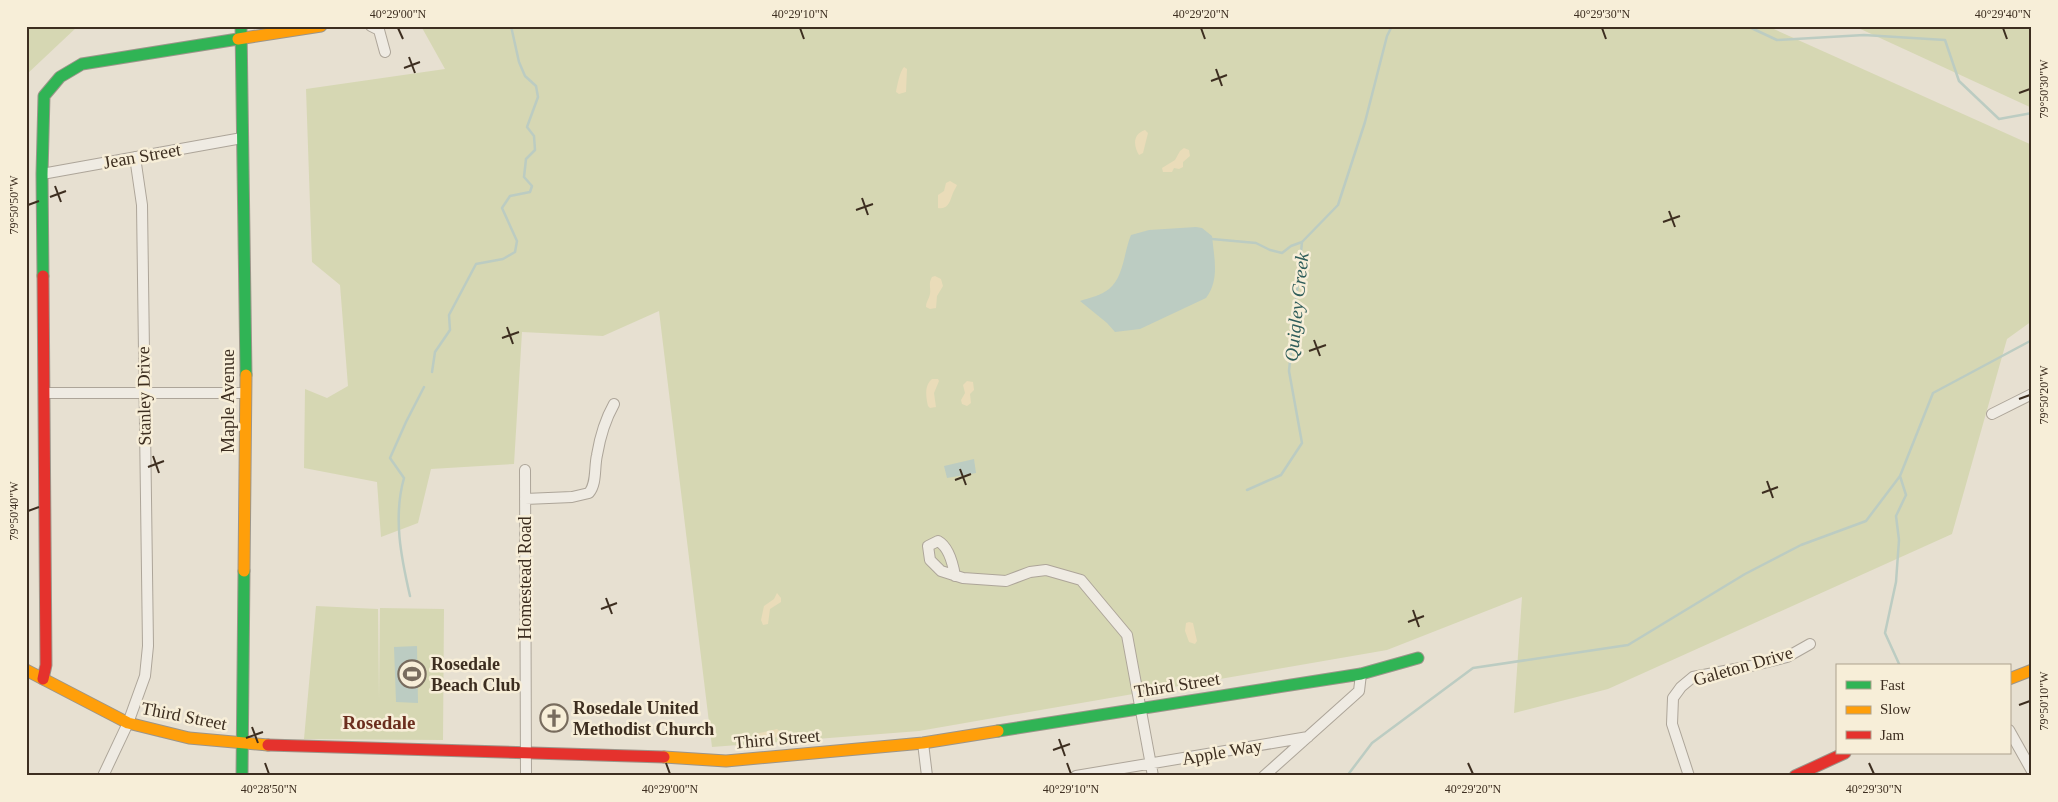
<svg xmlns="http://www.w3.org/2000/svg" width="2058" height="802" viewBox="0 0 2058 802" font-family="'Times New Roman',serif">
<style>
.green{fill:#d6d7b3}
.sand{fill:#eadcb9}
.water{fill:#bcccc2}
.lines{fill:none;stroke-linecap:round;stroke-linejoin:round}
.stream{stroke:#bcccc2;stroke-width:2.5}
.street-casing{stroke:#ada599;stroke-width:12}
.fast-casing{stroke:#9c958a;stroke-width:13}
.slow-casing{stroke:#9c958a;stroke-width:13}
.jam-casing{stroke:#9c958a;stroke-width:13}
.street{stroke:#efebe3;stroke-width:10}
.fast{stroke:#30b455;stroke-width:11}
.slow{stroke:#ff9f0a;stroke-width:11}
.jam{stroke:#e5322d;stroke-width:11}
.ticks{fill:none;stroke:#3d2e20;stroke-width:2}
.labels{text-anchor:middle;stroke-width:5;stroke-linejoin:round;paint-order:stroke}
.street-label{font-size:18px;fill:#3d2e20;stroke:#f7eed8}
.poi-label{font-size:18px;font-weight:bold;fill:#3d2e20;stroke:#f7eed8;text-anchor:start}
.water-label{font-size:19px;font-style:italic;fill:#2f5d5a;stroke:#f7eed8}
.neighbourhood-label{font-size:19px;font-weight:bold;fill:#6b2e1e;stroke:#f7eed8}
.neatline{fill:none;stroke:#3d2e20;stroke-width:2}
.ticks-label{font-size:12px;text-anchor:middle;fill:#3d2e20}
</style>
<rect width="100%" height="100%" fill="#e7e0d1"/>
<path class="green" d="M26,26H78L26,75Z
M421,26H1767L2032,145V321L2007,339L1952,534L1608,689L1514,713L1522,597L1387,650L919,731L712,747L659,311L603,336L522,332L514,464L431,469L418,523L381,537L377,482L304,468L305,389L327,398L348,386L340,285L312,262L306,89L445,69Z
M1854,26H2032V108Z
M316,606L378,609L379,699L380,608L444,609L443,740L304,739Z"/>
<path class="sand" d="M904,67L907,69L906,92L899,94L896,92C897,86 900,71 904,67Z
M1145,130L1148,133L1143,153L1139,155C1133,145 1133,134 1145,130Z
M1184,148L1189,150L1190,156L1183,162V167L1179,169L1174,168L1172,172H1163L1162,168L1175,160L1180,151Z
M950,181L957,185C956,188 954,190 953,193C950,200 949,210 938,208V195L944,191L946,183Z
M935,276L941,279L943,286L937,296L936,308L930,309L926,307C926,302 929,299 930,294C931,287 928,284 932,277Z
M932,379H938L939,381L934,393L936,407L930,408L928,406C926,397 924,386 932,379Z
M967,381L973,382L974,390L970,394L971,403L967,406L962,404L961,400L965,393L963,385Z
M777,593L781,598V602L770,609L768,624L763,625L761,620L764,606L774,599Z
M1189,622L1193,623L1197,641L1195,644L1189,642L1185,631L1186,623Z
M777,729L782,733L778,737L759,740L755,734Z"/>
<path class="water" d="M1196,227L1202,228L1212,236C1214,258 1220,279 1206,298L1140,329L1115,332L1107,323L1080,301C1089,298 1102,295 1109,289C1124,277 1124,251 1131,235L1149,230Z
M974,459L976,473L947,478L944,466Z
M417,646L418,703L396,702L394,647Z"/>
<g class="lines">
<path class="stream" d="M1747,26L1777,40L1864,35L1945,40L1959,81L1999,119L2032,113
M1212,239L1256,243L1270,250L1282,253L1291,246L1302,242
M432,372L435,352L450,330L449,315L476,264L503,259L515,252L517,241L502,208L510,196L530,192L532,186L524,177L526,159L535,150L534,136L527,127L538,97L536,86L525,76L519,62L511,26
M1900,476L1906,495L1896,516L1899,540L1896,582L1885,633L1900,666
M1247,490L1281,475L1302,443L1289,371L1302,242L1338,205L1365,122L1387,36L1392,26
M410,596C401,557 393,517 404,478L390,458L406,422L424,387
M1347,776L1372,743L1473,668L1628,645L1745,574L1801,545L1866,521L1900,476L1933,393L2032,340"/>
<g class="street-casing">
<path id="street" d="M371,26L379,30L385,52
M42,174L242,138
M45,393H246
M1992,414L2032,394
M525,470L526,776
M525,499L572,497L589,493C597,483 594,468 597,455C600,437 605,420 614,404
M955,576C953,564 949,547 938,541L928,546L930,560L941,571L963,578L1006,581L1030,572L1046,570L1081,580L1127,635L1153,776
M2009,730L2032,771
M923,743L927,776
M103,776L128,723L145,676L148,646L142,205L135,157
M1076,776L1308,737
M1264,776L1359,691L1361,674
M1689,776L1672,724L1673,698L1681,687L1693,677L1751,666L1787,657L1810,644"/>
</g>
<g class="fast-casing">
<path id="fast" d="M241,26L246,375
M43,276L42,174L44,96L60,77L82,64L238,39
M998,731L1361,674L1418,658
M242,776L244,571"/>
</g>
<g class="slow-casing">
<path id="slow" d="M238,39L321,26
M244,571L246,375
M26,670L128,723L189,738L268,745
M2009,679L2032,670
M664,757L726,761L923,743L998,731"/>
</g>
<g class="jam-casing">
<path id="jam" d="M43,276L46,665L43,679
M268,745L664,757
M1795,776L1845,753"/>
</g>
<use href="#street" class="street"/>
<use href="#fast" class="fast"/>
<use href="#slow" class="slow"/>
<use href="#jam" class="jam"/>
</g>
<path class="ticks" d="M398,28L403,39M800,28L804,39M1201,28L1205,39M1602,28L1606,39M2003,28L2007,39M409,57L415,73M404,68L420,62M1216,69L1222,86M1211,81L1227,75M2019,93L2030,89M55,186L61,202M50,197L66,191M862,198L868,215M28,205L39,201M856,210L873,204M1669,211L1675,227M1663,222L1680,216M507,327L513,344M502,338L519,332M1314,340L1320,356M1309,351L1326,345M2019,399L2030,395M153,456L159,473M148,467L164,461M960,469L966,485M955,480L971,474M1767,481L1773,498M1762,493L1778,487M28,511L39,507M606,598L612,614M601,609L617,603M1413,610L1419,627M1408,622L1424,616M2019,705L2030,701M252,727L258,743M246,738L263,732M1059,739L1065,756M1053,750L1070,744M265,763L269,774M666,763L670,774M1067,763L1071,774M1468,763L1473,774M1869,763L1874,774"/>
<defs>
<g id="stadium-ring" transform="scale(1.4375)"><circle r="9.5" fill="#f7eed8" stroke="#786c5e" stroke-width="1.5"/><path d="M0-5a6.5 5 0 1 0 0 10a6.5 5 0 1 0 0-10ZM-3.5-1.8h7v3.6h-7Z" fill="#786c5e"/></g>
<g id="church-ring" transform="scale(1.4375)"><circle r="9.5" fill="#f7eed8" stroke="#786c5e" stroke-width="1.5"/><path d="M-1.2-6h2.4v3.5h3.3v2.4h-3.3V6h-2.4V-.1h-3.3v-2.4h3.3Z" fill="#786c5e"/></g>
</defs>
<g fill-rule="evenodd">
<use href="#stadium-ring" x="412" y="674"/>
<use href="#church-ring" x="554" y="718"/>
</g>
<g class="labels">
<g class="street-label">
<text transform="translate(142 156) rotate(-10)" y="6">Jean Street</text>
<text transform="translate(144 396) rotate(-91)" y="6">Stanley Drive</text>
<text transform="translate(228 401) rotate(-90)" y="6">Maple Avenue</text>
<text transform="translate(525 578) rotate(-90)" y="6">Homestead Road</text>
<text transform="translate(1743 666) rotate(-16)" y="6">Galeton Drive</text>
<text transform="translate(1177 685) rotate(-9)" y="6">Third Street</text>
<text transform="translate(184 716) rotate(11)" y="6">Third Street</text>
<text transform="translate(777 739) rotate(-5)" y="6">Third Street</text>
<text transform="translate(1222 752) rotate(-10)" y="6">Apple Way</text>
</g>
<g class="poi-label">
<text x="431" y="670">Rosedale<tspan x="431" dy="21">Beach Club</tspan></text>
<text x="573" y="714">Rosedale United<tspan x="573" dy="21">Methodist Church</tspan></text>
</g>
<g class="water-label">
<text transform="translate(1296 307) rotate(-84)" y="7">Quigley Creek</text>
</g>
<g class="neighbourhood-label">
<text x="379" y="729">Rosedale</text>
</g>
</g>
<rect width="2058" height="802" fill="none" stroke="#f7eed8" stroke-width="55"/>
<rect x="1836" y="664" width="175" height="90" fill="#f7eed8" stroke="#ada18e"/>
<rect x="1846" y="681" width="25" height="8" fill="#30b455" stroke="#ada18e"/>
<text x="1880" y="690" font-size="15" fill="#3d2e20">Fast</text>
<rect x="1846" y="706" width="25" height="8" fill="#ff9f0a" stroke="#ada18e"/>
<text x="1880" y="714" font-size="15" fill="#3d2e20">Slow</text>
<rect x="1846" y="731" width="25" height="8" fill="#e5322d" stroke="#ada18e"/>
<text x="1880" y="740" font-size="15" fill="#3d2e20">Jam</text>
<rect x="28" y="28" width="2002" height="746" class="neatline"/>
<g class="ticks-label">
<text x="398" y="18">40°29'00"N</text>
<text x="800" y="18">40°29'10"N</text>
<text x="1201" y="18">40°29'20"N</text>
<text x="1602" y="18">40°29'30"N</text>
<text x="2003" y="18">40°29'40"N</text>
<text transform="translate(2044 89) rotate(-90)" y="4">79°50'30"W</text>
<text transform="translate(14 205) rotate(-90)" y="4">79°50'50"W</text>
<text transform="translate(2044 395) rotate(-90)" y="4">79°50'20"W</text>
<text transform="translate(14 511) rotate(-90)" y="4">79°50'40"W</text>
<text transform="translate(2044 701) rotate(-90)" y="4">79°50'10"W</text>
<text x="269" y="793">40°28'50"N</text>
<text x="670" y="793">40°29'00"N</text>
<text x="1071" y="793">40°29'10"N</text>
<text x="1473" y="793">40°29'20"N</text>
<text x="1874" y="793">40°29'30"N</text>
</g>
</svg>
